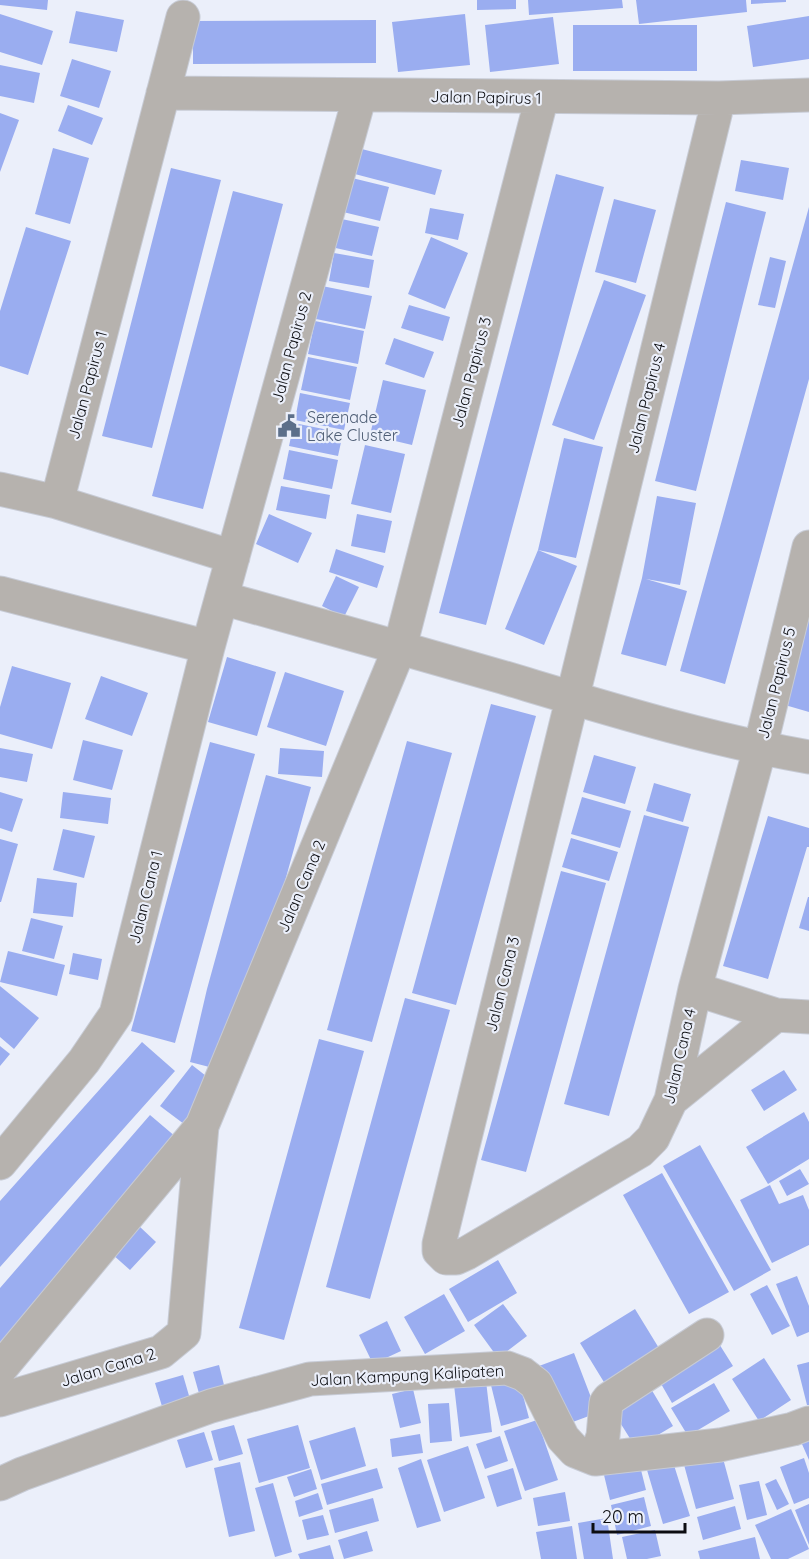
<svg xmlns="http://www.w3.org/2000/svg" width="809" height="1559" viewBox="0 0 809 1559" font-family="Quicksand,sans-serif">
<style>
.building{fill:#9aadf0}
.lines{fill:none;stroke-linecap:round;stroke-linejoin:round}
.minor-casing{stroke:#c7cbd5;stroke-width:35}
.minor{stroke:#b6b2ae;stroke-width:33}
.labels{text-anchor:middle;stroke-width:4.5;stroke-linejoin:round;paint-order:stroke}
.street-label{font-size:16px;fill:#0c0d11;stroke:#ebeffa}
.service-label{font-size:16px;fill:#4e5e75;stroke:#ebeffa;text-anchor:start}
</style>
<rect width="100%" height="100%" fill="#ebeffa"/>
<path class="building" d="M0,0H48L47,10L0,5Z
M477,0H516V9L477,10Z
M528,0H622L623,8L529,15Z
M636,0H746L747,12L639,24Z
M751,0H786V2L751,4Z
M76,11L124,20L117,52L69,43Z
M0,14L53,31L42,65L0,52Z
M465,14L470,65L398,72L392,22Z
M809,16V59L753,67L747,26Z
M553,17L559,64L490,72L485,25Z
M376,20V63L193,64V21Z
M573,25H697V71H573Z
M72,59L111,71L99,108L60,96Z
M0,65L40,73L34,103L0,96Z
M68,105L103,118L92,145L58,131Z
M0,113L19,120L0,172Z
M53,148L89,158L70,224L35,214Z
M358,148L442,170L435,195L351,173Z
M741,160L789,168L783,200L735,191Z
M171,168L221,180L152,448L102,436Z
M556,174L604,187L486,625L439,613Z
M348,177L389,187L380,221L339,211Z
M233,191L283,204L203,509L152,496Z
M614,199L656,210L636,283L595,272Z
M726,202L766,212L696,491L655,481Z
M809,207V379L725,684L680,671Z
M430,208L464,214L458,240L425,233Z
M337,218L379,227L372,256L331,247Z
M26,227L71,241L28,375L0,366V311Z
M431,237L468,253L445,309L408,294Z
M334,253L374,260L369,288L329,281Z
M770,257L786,261L775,308L758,305Z
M604,280L646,295L594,440L552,425Z
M322,286L372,296L365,329L316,319Z
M409,305L450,317L443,341L401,328Z
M315,321L364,331L358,364L308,354Z
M394,338L434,352L424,378L385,364Z
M308,357L357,367L350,400L301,390Z
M383,380L426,390L412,445L370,435Z
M300,393L350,403L344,430L295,420Z
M294,423L343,433L338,456L289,446Z
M564,438L603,447L576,558L538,550L577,566L544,645L505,629L538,550Z
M365,445L405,454L391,513L351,504Z
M289,450L338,460L332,489L283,479Z
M281,486L330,495L326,519L276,510Z
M657,496L696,503L680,585L646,579L687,591L666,666L621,654L642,578Z
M269,514L312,533L298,563L256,544Z
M357,514L392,521L385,553L351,546Z
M336,549L384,566L377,588L329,572Z
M336,576L359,587L344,617L322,606Z
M808,619H809V712L785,705Z
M227,657L276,672L257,736L208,722Z
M12,666L71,683L52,749L0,734V707Z
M285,672L344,691L326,746L267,727Z
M101,676L148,693L132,736L85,719Z
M491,704L536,716L456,1005L412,993Z
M83,740L123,750L112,790L73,780Z
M407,741L452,753L372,1042L327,1030Z
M210,742L255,754L175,1043L131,1031Z
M0,748L33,754L27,782L0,777Z
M280,748L324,751L322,777L278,774Z
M594,755L636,767L625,804L583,792Z
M266,775L311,787L274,921L221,1070L190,1062L207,989Z
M654,783L691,794L683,822L646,811Z
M0,792L23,799L12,832L0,828Z
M63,792L111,798L108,824L60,818Z
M582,797L631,811L620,848L571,834Z
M644,815L689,827L609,1116L564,1104Z
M768,816L809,828V847H807L768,979L723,966Z
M63,829L95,836L84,878L53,870Z
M571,838L618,852L609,881L562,867Z
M0,839L18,844L1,902H0Z
M561,871L606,883L526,1172L481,1160Z
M37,878L77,883L73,917L33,913Z
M808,897H809V931L799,928Z
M31,918L63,926L54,959L22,951Z
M8,951L65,965L57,996L0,982Z
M73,953L102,959L98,980L69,974Z
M0,986L39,1018L14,1049L0,1037Z
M405,998L450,1010L370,1299L326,1287Z
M319,1039L364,1051L284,1340L239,1328Z
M142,1042L175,1071L0,1267V1201Z
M0,1046L10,1054L0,1066Z
M192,1065L215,1083L184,1124L160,1106Z
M784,1070L797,1090L764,1111L751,1090Z
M804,1112L809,1122V1159L768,1184L746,1147Z
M150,1115L183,1143L0,1353V1288Z
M700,1145L771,1270L734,1291L663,1166Z
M800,1169L809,1184L787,1196L779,1181Z
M662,1173L729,1292L689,1314L623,1195Z
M770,1185L779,1204L803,1195L809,1210V1245L772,1263L740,1200Z
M139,1226L156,1242L130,1270L112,1254Z
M498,1260L517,1293L468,1322L449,1289Z
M797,1276L809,1306V1332L797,1337L776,1284Z
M767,1285L790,1326L772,1335L750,1294Z
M444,1294L465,1331L425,1354L404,1317Z
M503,1304L527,1336L498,1358L474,1325Z
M635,1309L665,1358L610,1392L580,1343Z
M387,1321L401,1351L373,1364L359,1335Z
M716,1339L733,1366L672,1403L656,1375Z
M574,1353L597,1413L562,1426L539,1366Z
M764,1358L791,1400L759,1421L732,1379Z
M809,1362V1405H807L797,1365Z
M219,1365L227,1397L202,1404L193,1372Z
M517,1373L529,1418L501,1426L490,1381Z
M183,1375L192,1406L164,1413L155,1383Z
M486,1381L492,1432L460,1437L454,1385Z
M647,1382L673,1426L636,1448L609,1405Z
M714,1383L730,1411L688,1436L671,1408Z
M413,1389L421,1423L400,1428L392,1394Z
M449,1403L452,1441L430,1443L428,1404Z
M537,1420L558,1480L525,1491L504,1431Z
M234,1425L243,1454L219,1461L211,1431Z
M298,1425L310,1468L259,1483L247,1439Z
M355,1427L366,1466L321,1480L309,1441Z
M809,1430V1460L798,1435Z
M204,1432L213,1460L186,1468L177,1440Z
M420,1434L423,1453L392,1457L390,1439Z
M500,1436L508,1461L485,1469L476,1444Z
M468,1446L485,1498L444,1512L427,1460Z
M721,1451L734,1499L696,1509L683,1461Z
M804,1458L809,1473V1498L794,1504L780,1467Z
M421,1459L441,1521L417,1528L398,1468Z
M240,1462L255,1531L229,1537L214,1468Z
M673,1462L690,1516L663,1524L647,1470Z
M640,1466L646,1490L610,1500L604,1475Z
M377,1468L383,1488L327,1505L321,1484Z
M513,1468L522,1499L497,1507L487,1476Z
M311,1469L317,1489L294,1497L287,1477Z
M776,1479L789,1504L777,1510L765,1484Z
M759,1481L767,1515L747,1520L739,1485Z
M273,1483L292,1552L275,1557L255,1488Z
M565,1492L570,1521L538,1526L533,1498Z
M318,1493L323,1509L299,1517L295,1501Z
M644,1497L651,1526L617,1535L611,1505Z
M373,1498L379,1521L335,1533L329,1510Z
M809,1504V1545L795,1510Z
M735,1506L741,1529L703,1540L697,1517Z
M791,1509L809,1549L788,1559H771L755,1525Z
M323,1515L329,1535L307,1540L302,1520Z
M607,1518L613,1559H584L578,1523Z
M572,1526L577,1559H541L536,1532Z
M655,1530L661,1556L647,1559H627L622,1537Z
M367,1531L373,1551L344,1559L338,1540Z
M755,1537L760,1559H700L698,1551Z
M330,1545L334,1559H300L298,1554Z"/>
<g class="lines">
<g class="minor-casing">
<path id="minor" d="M163,93L719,98L809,95
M719,98L439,1244V1251L446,1258H456L467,1253L640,1151L653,1138L671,1100L695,989L760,748L809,547
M0,489L57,502L233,557
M57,502L183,17
M0,593L208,647
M222,598C315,624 409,650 502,677C603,707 705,739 809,757
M695,989L776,1015L809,1017
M671,1100L776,1015
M0,1163L84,1061L116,1014L208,647L360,95
M0,1369L202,1126
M0,1400L161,1352L184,1333L202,1126L400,647L542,97
M595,1459L603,1436L606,1403L609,1399L707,1335
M0,1484L22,1474L211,1406L310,1379L507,1368L523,1374L536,1384L563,1438L575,1451L595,1459L720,1445L793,1429L809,1423"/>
</g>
<use href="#minor" class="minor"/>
</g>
<defs>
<g id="civic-bare" transform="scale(1.8)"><path d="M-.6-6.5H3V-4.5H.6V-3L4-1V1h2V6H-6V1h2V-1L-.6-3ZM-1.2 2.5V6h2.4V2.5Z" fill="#5c6f8a" stroke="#ebeffa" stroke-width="2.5" paint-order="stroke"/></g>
</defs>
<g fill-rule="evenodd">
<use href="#civic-bare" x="289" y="426"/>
</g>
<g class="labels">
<g class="street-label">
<text transform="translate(486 97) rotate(1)" y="6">Jalan Papirus 1</text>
<text transform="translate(291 347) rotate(-75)" y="6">Jalan Papirus 2</text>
<text transform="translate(471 372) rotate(-75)" y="6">Jalan Papirus 3</text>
<text transform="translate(87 385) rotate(-75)" y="6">Jalan Papirus 1</text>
<text transform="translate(646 398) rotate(-76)" y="6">Jalan Papirus 4</text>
<text transform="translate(776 683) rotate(-76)" y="6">Jalan Papirus 5</text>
<text transform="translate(301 886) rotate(-67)" y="6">Jalan Cana 2</text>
<text transform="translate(145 897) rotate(-76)" y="6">Jalan Cana 1</text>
<text transform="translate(502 984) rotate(-76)" y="6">Jalan Cana 3</text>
<text transform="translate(679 1056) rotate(-77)" y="6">Jalan Cana 4</text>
<text transform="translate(108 1367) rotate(-17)" y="6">Jalan Cana 2</text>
<text transform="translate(407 1375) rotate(-3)" y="6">Jalan Kampung Kalipaten</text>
</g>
<g class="service-label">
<text x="307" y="423">Serenade<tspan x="307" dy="18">Lake Cluster</tspan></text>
</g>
</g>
<path d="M593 1523v9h92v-9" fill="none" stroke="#0c0d11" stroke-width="3"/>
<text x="602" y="1523" font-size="18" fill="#0c0d11" stroke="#ebeffa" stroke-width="4.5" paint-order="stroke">20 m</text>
</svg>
